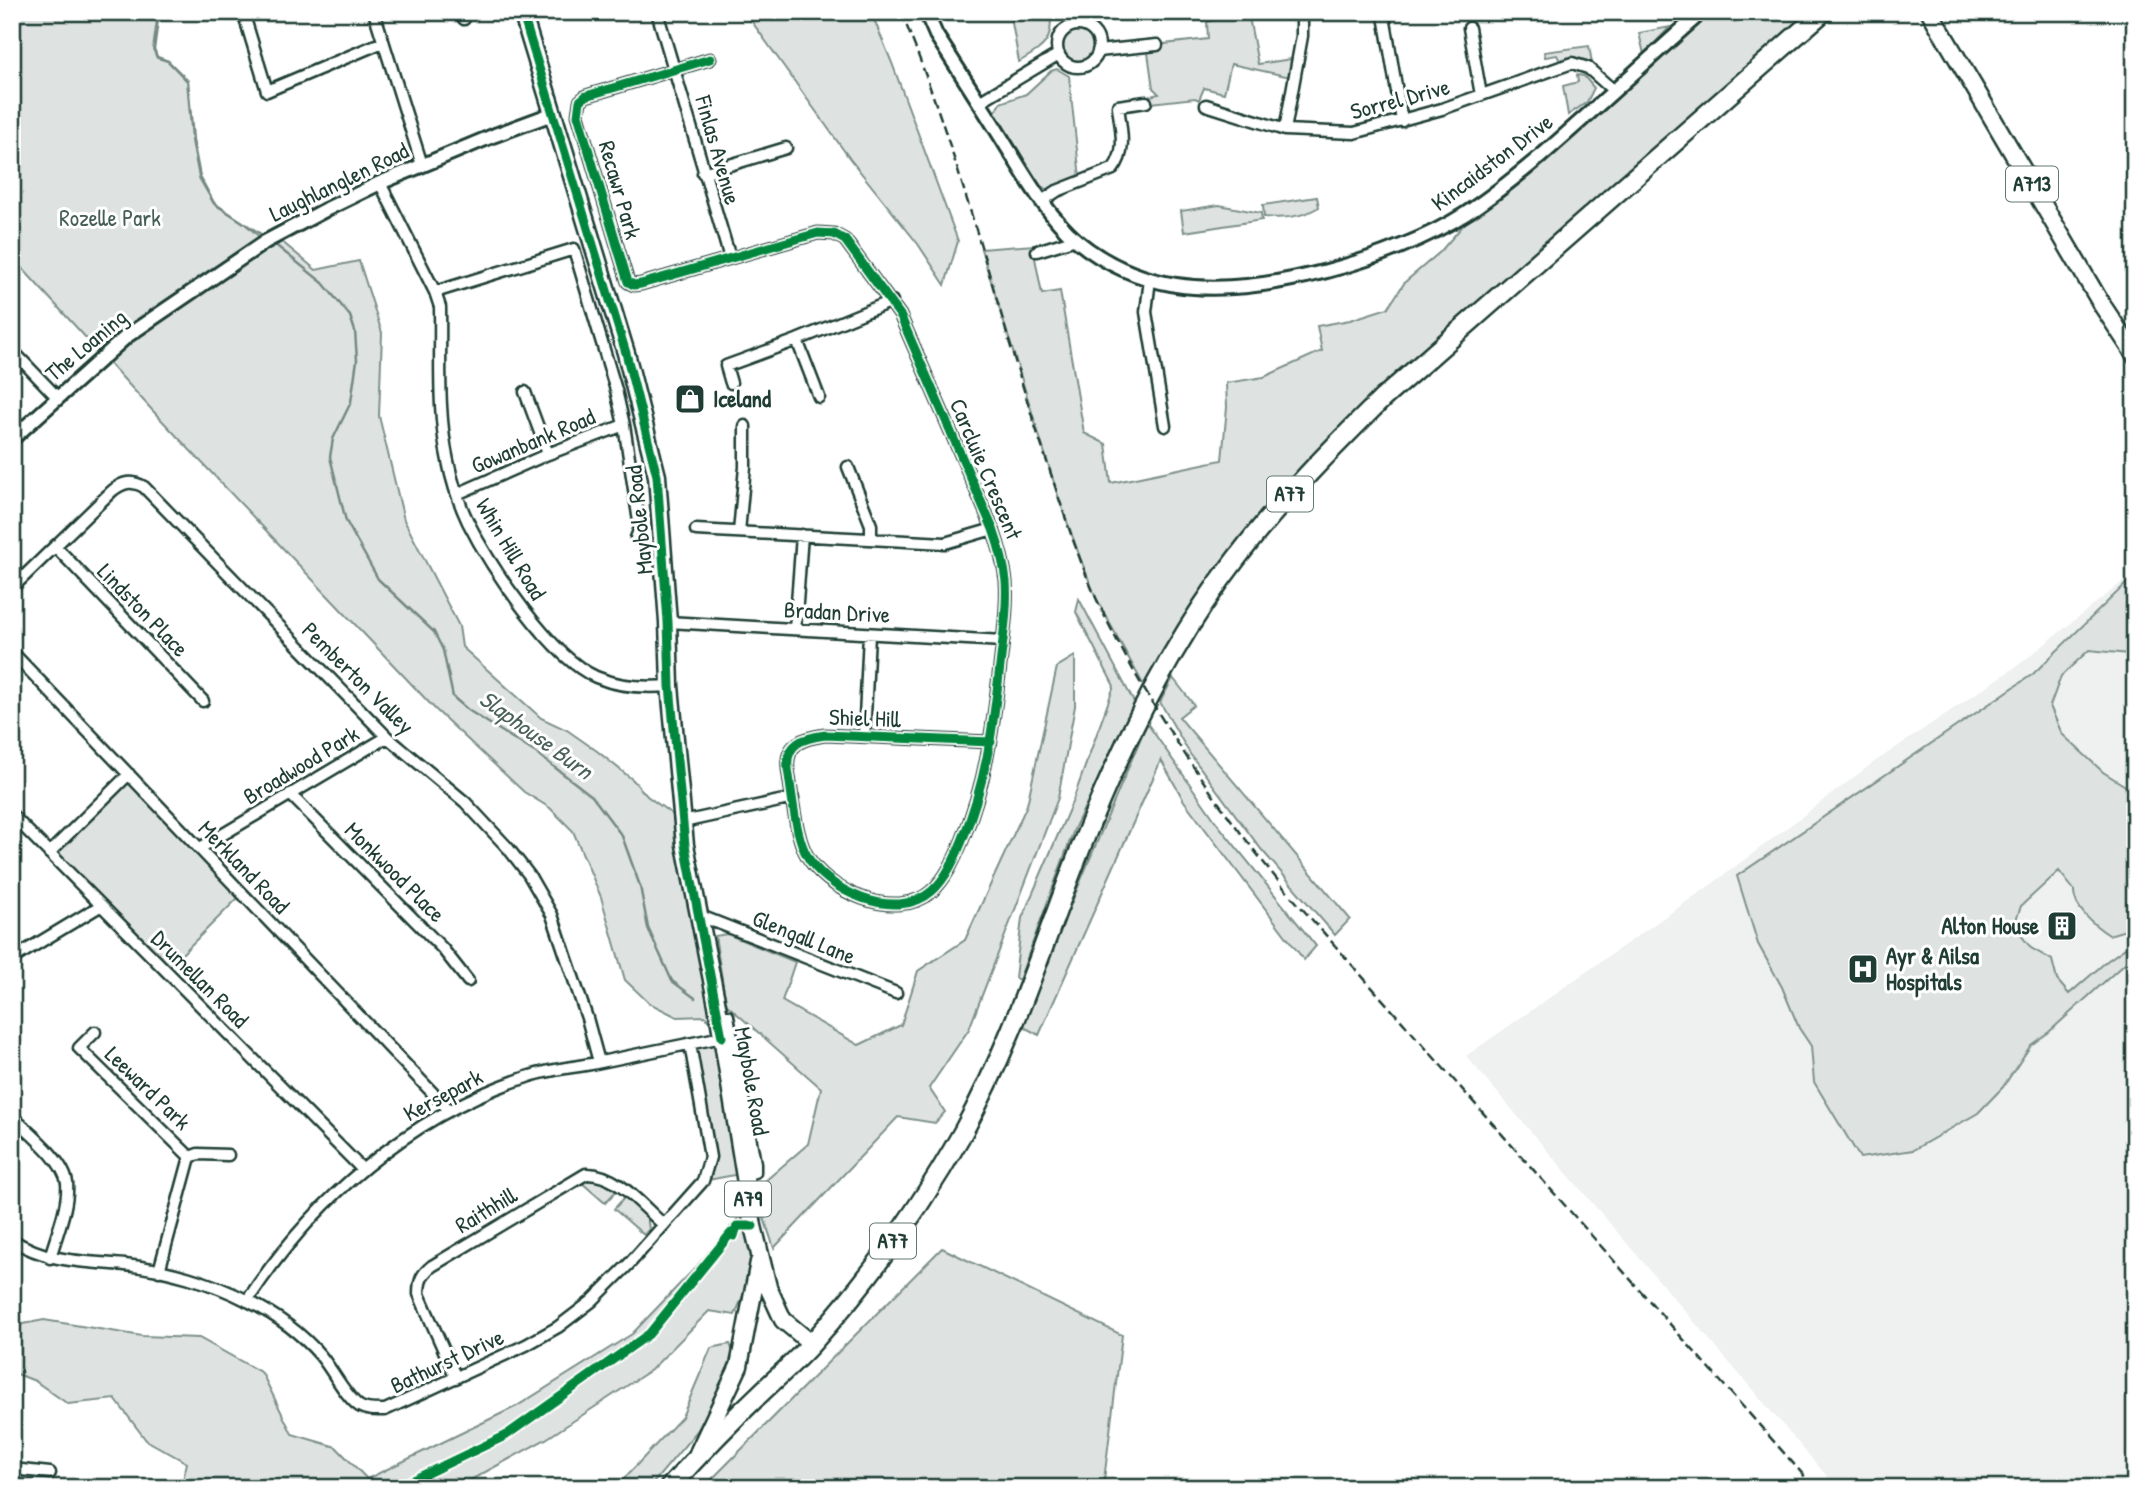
<svg xmlns="http://www.w3.org/2000/svg" width="2147" height="1500" viewBox="0 0 2147 1500" font-family="'Patrick Hand',sans-serif">
<style>
.built{fill:#eef1f0}
.green{fill:#dee3e2;stroke:#7e908b;stroke-width:2}
.lines{fill:none;stroke-linecap:round;stroke-linejoin:round}
.stream{stroke:#758883;stroke-width:2.5}
.minor-casing{stroke:#1f3d34;stroke-width:15}
.tertiary-casing{stroke:#1f3d34;stroke-width:18}
.primary-casing{stroke:#1f3d34;stroke-width:21}
.trunk-casing{stroke:#1f3d34;stroke-width:23}
.minor{stroke:#fff;stroke-width:10}
.tertiary{stroke:#fff;stroke-width:12}
.primary{stroke:#fff;stroke-width:16}
.trunk{stroke:#fff;stroke-width:18}
.rail{stroke:#1f3d34;stroke-width:2.5;stroke-dasharray:10 5;stroke-linecap:butt}
.cycleway-casing{stroke:#fff;stroke-width:13}
.cycleway{stroke:#00873e;stroke-width:9}
.labels{text-anchor:middle;stroke-width:6;stroke-linejoin:round;paint-order:stroke}
.shield{fill:#fff;stroke:#627771;stroke-width:2}
.shield-label{font-size:21px;font-weight:bold;fill:#1f3d34}
.street-label{font-size:23px;fill:#1f3d34;stroke:#fff}
.park-label{font-size:23px;fill:#455e57;stroke:#fff}
.poi-label{font-size:23px;font-weight:bold;fill:#1f3d34;stroke:#fff;text-anchor:start}
.water-label{font-size:24px;font-style:italic;fill:#4a625b;stroke:#fff}
</style>
<rect width="100%" height="100%" fill="#fff"/>
<filter id="ink" filterUnits="userSpaceOnUse"><feTurbulence type="fractalNoise" baseFrequency=".0143" numOctaves="2"/><feDisplacementMap in="SourceGraphic" scale="14" xChannelSelector="R" yChannelSelector="G"/><feConvolveMatrix kernelMatrix="1 2 1 2 8 2 1 2 1" color-interpolation-filters="sRGB"/></filter>
<g filter="url(#ink)">
<path class="built" d="M2135,572V1488H1837L1466,1056L1716,881L1873,763L2017,666Z"/>
<path class="green" d="M12,12H158L153,49L157,58L168,61L187,81L192,141L199,178L214,204L243,222L264,241L157,312L275,236L316,270L359,261L382,333L379,416L404,520L459,626L462,647L541,718L567,730L597,751L633,780L647,796L683,822L698,915L717,1005L745,1173L703,1181L710,1157L690,1044L721,1037L705,1016L677,1017L649,1003L625,980L601,897L573,831L550,808L524,792L436,710L153,411L12,257Z
M745,12H871L892,63L958,241L945,285L918,244L850,159Z
M1050,12C1054,43 1043,47 1019,62L1011,17Z
M1213,12H1248L1258,64L1298,58L1295,78L1231,64L1224,93L1204,88L1199,100L1195,98L1151,103L1150,96L1159,94L1153,88L1147,46L1208,39L1207,22L1214,20Z
M1698,12H1823L1322,457L1163,671L1144,686L1096,598L1081,560L1060,502L981,249L1034,245L1037,251L1035,258L1042,294L1060,291L1084,433L1106,444L1111,483L1222,460L1227,407L1226,383L1264,377L1322,351L1317,326L1350,320L1388,308L1405,282L1440,252L1485,200Z
M1670,27L1644,54L1639,33Z
M1063 46a15 15 0 1 1 30 0a15 15 0 1 1-30 0Z
M1589,46L1592,63C1581,57 1571,57 1560,61L1557,55L1545,57L1544,52Z
M1057,69L1069,76L1080,178L1048,190L1037,184L995,112L1000,103L1026,94L1051,71Z
M1577,75L1584,76L1594,88L1587,102L1568,115L1563,86L1578,82Z
M1317,197L1319,207C1303,217 1282,219 1264,217L1263,205Z
M1219,205L1261,213L1262,220L1184,232L1181,211Z
M2135,575V657L2129,654L2089,650L2061,676L2050,706L2062,734L2103,772L2135,792V930L2129,929L2109,935C2095,926 2073,908 2074,890L2059,871L2021,906L2014,926L2031,948L2052,960L2057,980L2069,994L2107,961L2135,941V954L2049,1032L2031,1045L2003,1087L1978,1113L1913,1150L1860,1158L1814,1082L1811,1046L1799,1028L1782,987L1758,944L1737,876L2033,674Z
M1079,599L1135,704L1075,827L1019,980L1015,978L1022,918L1073,800L1114,686L1076,612Z
M1075,656V706L1058,798L969,1029L929,1088L945,1112L935,1123L898,1117L774,1248L763,1215L764,1182L808,1144L821,1088L726,1004L715,936L727,934L795,962L782,1001L859,1045L901,1025L918,971L965,940L1027,805L1057,667Z
M1173,678L1194,705L1179,717L1350,919L1335,935L1261,849L1190,754L1160,702Z
M1147,723L1219,826L1316,946L1304,960L1184,801L1161,760L1039,1035L1020,1025Z
M129,774L243,893L165,971L49,853Z
M597,1178L617,1190L605,1203L581,1182Z
M625,1197L647,1216L649,1229L644,1235L614,1209Z
M749,1205L760,1255L735,1315L709,1311L651,1370L546,1439L456,1488H181L187,1463L146,1440L115,1399L68,1404L35,1381L12,1372V1326L44,1320L142,1336L199,1338L262,1373L292,1434L336,1447L367,1479L517,1406L632,1334L696,1267Z
M942,1248L1122,1335L1103,1488H703Z
M730,1344L733,1352L719,1393L697,1431L649,1488H615L682,1417L711,1348Z"/>
<g class="lines">
<path class="stream" d="M159,12L154,49L157,57L168,61L188,81L193,141L200,177L214,203L265,237
M273,243L323,283L350,316L355,331L357,360L351,402L333,439L330,457L346,521L378,579L434,632L443,650L453,697L468,710L536,753L592,796L622,836L640,886L648,928L672,981L695,998"/>
<g class="minor-casing">
<path id="minor" d="M243,12L267,91L383,42
M374,12L422,165
M461,12L464,19
M657,12L730,258
M1384,16L1402,121
M1057 46a21 21 0 1 1 42 0a21 21 0 1 1-42 0Z
M1469,28L1481,95
M1098,51L1157,45
M710,59L586,96L580,101L578,115L628,282L634,285L641,284L818,233L834,234L845,240L900,315L993,529C999,546 1004,563 1006,581C1008,609 1003,638 1000,666C993,728 986,783 962,841C955,858 946,879 932,891C896,923 824,891 805,852C795,831 792,794 788,769C785,743 804,738 825,735L991,742
M979,102L1059,54
M1206,105L1285,130L1354,133L1442,109L1572,63L1588,68L1614,91
M1285,130L1302,36V12
M703,173L786,148
M380,183L435,292L440,307C441,358 437,411 448,461C452,482 459,503 468,522C490,566 551,658 596,677C619,687 645,688 670,686
M1042,201L1057,191L1113,169C1128,151 1120,126 1118,106L1146,102
M1037,251L1076,239
M1150,279L1146,312L1165,426
M435,292L574,249L616,390L624,425L640,528L636,538
M797,340L819,397
M12,350L57,397
M731,383L726,366L797,340L892,301
M525,392L548,454
M848,467L871,525V539
M457,494L548,454L624,425
M696,530L945,543L993,529
M739,532L745,467V426
M55,546L203,701
M12,588L112,491C123,482 131,480 144,487L387,737L465,802L508,848L529,875L552,915L587,1018L599,1062
M668,622L1003,641
M795,629L802,535
M12,652L448,1109
M864,737L869,634
M290,794L442,948L468,981
M12,815L362,1169
M683,822L793,798
M200,848L387,737
M49,853L129,774
M698,915L896,993
M12,959L100,906
M718,1017L728,1016L755,1163V1172L745,1173
M95,1032L79,1048L190,1157L159,1271
M12,1116C28,1132 64,1160 67,1183C69,1207 56,1235 50,1258
M190,1157L198,1154L228,1155
M12,1240C50,1263 83,1261 125,1265C166,1269 211,1282 248,1301C274,1314 301,1333 320,1355C332,1369 345,1396 359,1406C367,1411 377,1410 385,1410L526,1345L558,1327L592,1301L629,1264L703,1181L710,1157L690,1044
M247,1301C313,1200 408,1117 524,1078C545,1070 569,1068 591,1064C635,1055 678,1046 722,1037
M456,1378L419,1294C419,1280 422,1274 432,1266L586,1174C617,1173 642,1206 664,1225
M12,1469L50,1473"/>
</g>
<g class="tertiary-casing">
<path id="tertiary" d="M926,12L936,35C960,72 984,109 1007,147C1027,179 1047,215 1076,240C1105,264 1139,279 1176,285C1261,298 1394,259 1465,214C1492,197 1517,176 1541,156C1593,111 1643,64 1695,18L1698,12
M12,439L127,336L265,242L327,209L380,183L495,135L552,114"/>
</g>
<g class="primary-casing">
<path id="primary" d="M522,12L626,353L657,476L668,622L670,686L685,845L717,1005L753,1226L768,1287L783,1320L812,1344
M1930,12L2102,305L2135,355
M698,1453L739,1366L759,1262"/>
</g>
<g class="trunk-casing">
<path id="trunk" d="M669,1488C700,1453 732,1420 766,1388C782,1373 799,1358 813,1342C870,1278 921,1207 963,1132C1023,1023 1055,902 1105,789C1140,709 1182,629 1236,559C1280,501 1331,449 1383,398L1823,12"/>
</g>
<use href="#minor" class="minor"/>
<use href="#tertiary" class="tertiary"/>
<use href="#primary" class="primary"/>
<use href="#trunk" class="trunk"/>
<path class="rail" d="M901,12C960,154 995,305 1043,450C1060,500 1075,552 1097,600C1146,704 1212,799 1284,888L1815,1488"/>
<g class="cycleway-casing">
<path id="cycleway" d="M522,12L626,353L657,476L668,622L670,686L685,845L722,1037
M710,59L586,96L580,101L578,115L628,282L634,285L641,284L818,233L834,234L845,240L900,315L993,529C999,546 1004,563 1006,581C1008,609 1003,638 1000,666C993,728 986,783 962,841C955,858 946,879 932,891C896,923 824,891 805,852C795,831 792,794 788,769C785,743 804,738 825,735L991,742
M396,1488L505,1436L649,1334L731,1233L734,1236L737,1226H753"/>
</g>
<use href="#cycleway" class="cycleway"/>
</g>
</g>
<defs>
<g id="shop-square" transform="scale(1.575)"><rect x="-9" y="-9" width="18" height="18" rx="4" fill="#1f3d34" stroke="#fff"/><path d="M-5-2.5h2.3a2.7 3.5 0 0 1 5.4 0H5L5.5 6h-11ZM-1.5-2.5h3a1.5 2.3 0 0 0-3 0Z" fill="#fff"/></g>
<g id="building-square" transform="scale(1.575)"><rect x="-9" y="-9" width="18" height="18" rx="4" fill="#1f3d34" stroke="#fff"/><path d="M-4-6H4V6H1V3H-1V6H-4ZM-2.5-4.3h1.7v1.8h-1.7ZM.8-4.3h1.7v1.8H.8ZM-2.5-1h1.7V.8h-1.7ZM.8-1h1.7V.8H.8Z" fill="#fff"/></g>
<g id="hospital-square" transform="scale(1.575)"><rect x="-9" y="-9" width="18" height="18" rx="4" fill="#1f3d34" stroke="#fff"/><path d="M-5-5h3v3.5h4V-5h3V5h-3V1.5h-4V5h-3Z" fill="#fff"/></g>
</defs>
<g fill-rule="evenodd">
<use href="#shop-square" x="690" y="399"/>
<use href="#building-square" x="2062" y="926"/>
<use href="#hospital-square" x="1863" y="969"/>
</g>
<g class="labels">
<g class="shield">
<rect x="2006" y="166.5" width="52" height="35" rx="5"/>
<rect x="1267" y="476.5" width="46" height="35" rx="5"/>
<rect x="725" y="1181.5" width="46" height="35" rx="5"/>
<rect x="870" y="1223.5" width="46" height="35" rx="5"/>
</g>
<g class="shield-label">
<text x="2032" y="191">A713</text>
<text x="1290" y="501">A77</text>
<text x="748" y="1206">A79</text>
<text x="893" y="1248">A77</text>
</g>
<g class="street-label">
<text transform="translate(1400 99) rotate(-15)" y="8">Sorrel Drive</text>
<text transform="translate(718 150) rotate(74)" y="8">Finlas Avenue</text>
<text transform="translate(1492 162) rotate(-37)" y="8">Kincaidston Drive</text>
<text transform="translate(339 182) rotate(-26)" y="8">Laughlanglen Road</text>
<text transform="translate(620 190) rotate(74)" y="8">Recawr Park</text>
<text transform="translate(86 345) rotate(-40)" y="8">The Loaning</text>
<text transform="translate(533 441) rotate(-23)" y="8">Gowanbank Road</text>
<text transform="translate(986 469) rotate(67)" y="8">Carcluie Crescent</text>
<text transform="translate(639 520) rotate(-96)" y="8">Maybole Road</text>
<text transform="translate(511 549) rotate(59)" y="8">Whin Hill Road</text>
<text transform="translate(143 610) rotate(46)" y="8">Lindston Place</text>
<text transform="translate(837 612) rotate(3)" y="8">Bradan Drive</text>
<text transform="translate(358 678) rotate(45)" y="8">Pemberton Valley</text>
<text transform="translate(865 718) rotate(2)" y="8">Shiel Hill</text>
<text transform="translate(301 765) rotate(-31)" y="8">Broadwood Park</text>
<text transform="translate(244 867) rotate(46)" y="8">Merkland Road</text>
<text transform="translate(395 872) rotate(45)" y="8">Monkwood Place</text>
<text transform="translate(804 937) rotate(22)" y="8">Glengall Lane</text>
<text transform="translate(200 979) rotate(45)" y="8">Drumellan Road</text>
<text transform="translate(752 1081) rotate(80)" y="8">Maybole Road</text>
<text transform="translate(148 1088) rotate(44)" y="8">Leeward Park</text>
<text transform="translate(443 1095) rotate(-28)" y="8">Kersepark</text>
<text transform="translate(486 1210) rotate(-31)" y="8">Raithhill</text>
<text transform="translate(447 1361) rotate(-25)" y="8">Bathurst Drive</text>
</g>
<g class="park-label">
<text x="110" y="226">Rozelle Park</text>
</g>
<g class="poi-label">
<text x="713" y="407">Iceland</text>
<text x="2039" y="934" text-anchor="end">Alton House</text>
<text x="1886" y="964">Ayr &amp; Ailsa<tspan x="1886" dy="26">Hospitals</tspan></text>
</g>
<g class="water-label">
<text transform="translate(536 735) rotate(36)" y="8">Slaphouse Burn</text>
</g>
</g>
<rect width="2147" height="1500" fill="none" stroke="#fff" stroke-width="42"/>
<rect x="21" y="21" width="2105" height="1458" fill="none" stroke="#1f3d34" stroke-width="2.5" filter="url(#ink)"/>
</svg>
